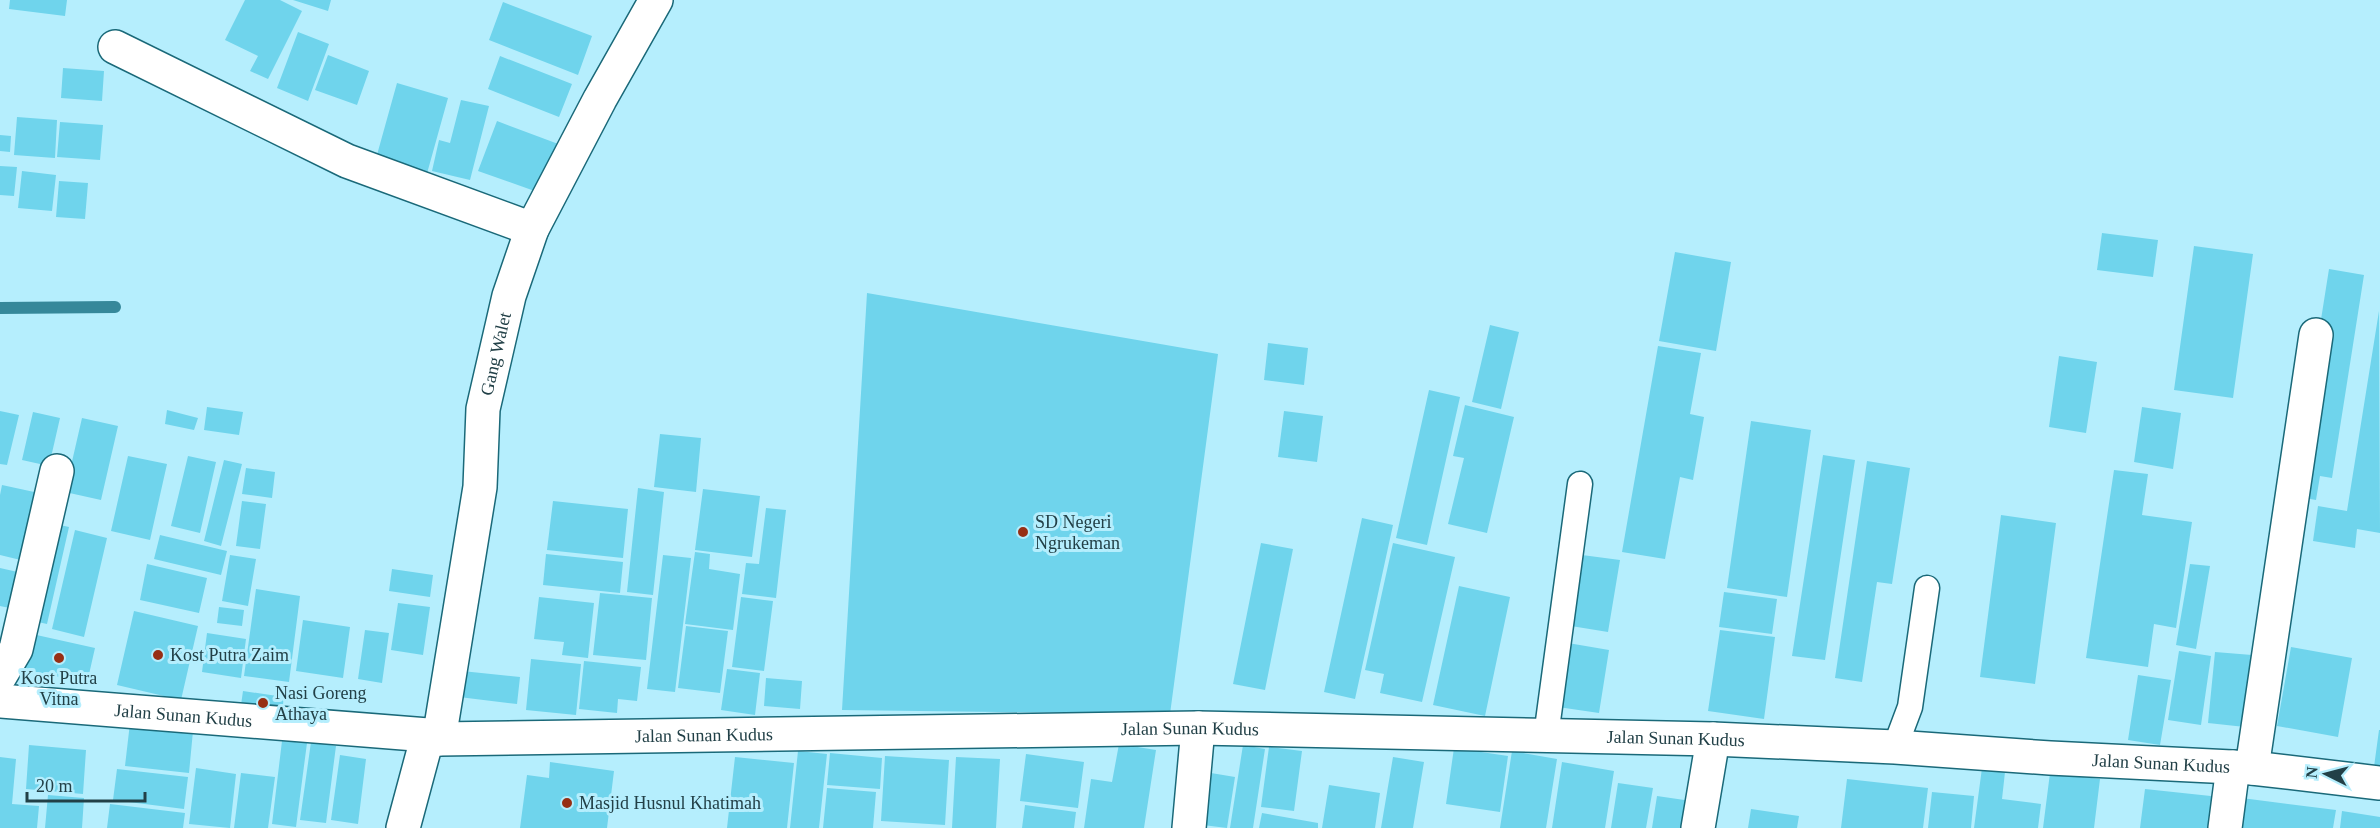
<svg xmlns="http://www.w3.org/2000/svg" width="2380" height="828" viewBox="0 0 2380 828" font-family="'Times New Roman',serif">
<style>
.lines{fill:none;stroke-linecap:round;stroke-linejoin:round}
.stream{stroke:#36889a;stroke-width:12}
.building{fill:#6fd4ec}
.service-casing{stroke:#1a6979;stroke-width:27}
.minor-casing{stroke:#1a6979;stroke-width:36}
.tertiary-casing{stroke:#1a6979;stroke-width:36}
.service{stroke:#fff;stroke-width:24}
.minor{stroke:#fff;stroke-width:33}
.tertiary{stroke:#fff;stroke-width:33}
.poi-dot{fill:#972f14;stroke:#b5eefd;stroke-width:2}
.labels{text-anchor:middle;stroke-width:6;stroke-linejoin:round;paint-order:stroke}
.street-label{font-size:18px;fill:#224047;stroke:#b5eefd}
.poi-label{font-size:18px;fill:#224047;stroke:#b5eefd;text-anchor:start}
</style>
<rect width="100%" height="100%" fill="#b5eefd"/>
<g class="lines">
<path class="stream" d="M0,308L115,307"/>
</g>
<path class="building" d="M10,0H67L65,16L9,9Z
M245,0H280L302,11L268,79L250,71L258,56L225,40Z
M293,0H331L328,11Z
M503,2L592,36L578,75L489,40Z
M298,32L329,44L308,101L277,88Z
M328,55L369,71L357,105L315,90Z
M500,56L572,84L559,117L488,89Z
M63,68L104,71L102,101L61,98Z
M397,83L448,98L426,177L375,162Z
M461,100L489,106L470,180L432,171L439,140L450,143Z
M17,117L57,120L55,158L14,155Z
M497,121L561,145L543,194L478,171Z
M60,122L103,125L100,160L57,157Z
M0,135L11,136L10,152L0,151Z
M0,166L17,167L14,196L0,195Z
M22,171L56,175L52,211L18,208Z
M59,181L88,183L85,219L56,217Z
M2102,233L2158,240L2153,277L2097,270Z
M2194,246L2253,254L2233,398L2174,390Z
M1675,252L1731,262L1716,351L1659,341Z
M2329,269L2364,275L2332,478L2320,476L2316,500L2293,496Z
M867,293L1218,354L1170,714L842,710Z
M2379,311L2380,533L2357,529L2355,548L2313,541L2318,506L2347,511Z
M1490,325L1519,332L1501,409L1472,402Z
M1268,343L1308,348L1304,385L1264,380Z
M1658,346L1701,353L1690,414L1704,417L1693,480L1680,477L1665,559L1622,552Z
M2059,356L2097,362L2086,433L2049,427Z
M1429,390L1460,397L1427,545L1396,538Z
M1465,405L1514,417L1487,533L1448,524L1464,458L1453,456Z
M207,407L243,412L239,435L204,430Z
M2142,407L2181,413L2173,469L2134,462Z
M167,410L198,418L194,430L165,424Z
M0,411L19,415L7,465L0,464Z
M1284,411L1323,416L1317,462L1278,457Z
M33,412L60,418L49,466L22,460Z
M82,418L118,426L101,500L65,492Z
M1751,421L1811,430L1787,597L1727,588Z
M660,434L701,438L696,492L654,487Z
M1823,455L1855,460L1825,660L1792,656Z
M128,456L167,464L150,540L111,531Z
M188,456L216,462L200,533L171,526Z
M224,460L242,464L221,546L204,541Z
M1867,461L1910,468L1892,584L1877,582L1862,682L1835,678Z
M246,468L275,472L272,498L242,494Z
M2114,470L2148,474L2142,515L2192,522L2176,628L2154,624L2148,667L2086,658Z
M2,485L48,495L33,563L0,555V495Z
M638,488L664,492L653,595L627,592Z
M703,489L760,496L752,557L695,550Z
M242,501L266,504L260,549L236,546Z
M553,501L628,509L623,558L547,550Z
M766,508L786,510L776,598L742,594L746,563L759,564Z
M2001,515L2056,523L2035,684L1980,677Z
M1362,518L1393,525L1355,699L1324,692Z
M51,523L69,527L47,624L29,620Z
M75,530L107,538L84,637L52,629Z
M160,535L227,551L221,575L154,559Z
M1261,543L1293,549L1265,690L1233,684Z
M1393,543L1455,557L1422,702L1380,693L1384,674L1365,670Z
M695,552L710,554L709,569L740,574L733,630L685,624Z
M546,554L623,562L620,593L543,585Z
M230,555L256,559L248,606L222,601Z
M663,555L691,558L675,692L647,689Z
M1582,555L1620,560L1608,632L1571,626Z
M147,564L207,578L199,613L140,600Z
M2190,564L2210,566L2196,649L2176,645Z
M0,568L22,573L14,609L0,606Z
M392,569L433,575L430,597L389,591Z
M1459,586L1510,597L1485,716L1433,705Z
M256,589L300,596L289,682L244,676Z
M1724,592L1777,599L1772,634L1719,627Z
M600,593L652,598L646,660L593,655Z
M539,597L594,603L588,658L562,655L564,642L534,639Z
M741,597L773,601L764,671L732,667Z
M398,603L430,607L423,655L391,650Z
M219,607L244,610L242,626L217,623Z
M134,611L198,626L181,700L117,685Z
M303,620L350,627L343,678L296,671Z
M686,626L728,631L720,693L678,688Z
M365,630L389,633L382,683L358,679Z
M1720,630L1775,637L1764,719L1708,711Z
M207,633L246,639L241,678L202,672Z
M32,634L95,648L87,683L23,669Z
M1568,643L1609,650L1599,713L1558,707Z
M2291,647L2352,658L2338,737L2277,726Z
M2179,651L2211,656L2201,725L2168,720Z
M2215,652L2252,655L2245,727L2208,723Z
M531,659L581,664L576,715L526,710Z
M584,661L641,667L637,701L618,699L617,713L579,709Z
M727,669L760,673L755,715L721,710Z
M462,671L520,677L517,704L459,697Z
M2138,675L2171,680L2160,745L2128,740Z
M766,678L802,681L800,709L764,706Z
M243,691L284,697L282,711L241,705Z
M130,723L193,731L189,773L125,766Z
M2379,730H2380V767H2374Z
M282,741L307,743L296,827L272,824Z
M311,742L336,746L326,823L300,820Z
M1119,744L1156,750L1144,828H1084L1091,779L1112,782Z
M29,745L86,750L83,794L26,789Z
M1243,745L1265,749L1253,828H1230Z
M1269,747L1302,751L1294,811L1261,807Z
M1454,748L1508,756L1500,812L1446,804Z
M798,751L827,754L819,828H790Z
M1512,751L1557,759L1546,828H1500Z
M830,753L882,758L880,789L827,785Z
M1026,754L1084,762L1078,808L1020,801Z
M340,755L366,759L358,824L331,820Z
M885,756L949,760L945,825L881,821Z
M0,757L16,759L12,804L39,806L37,828H0Z
M735,757L794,763L787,828H727Z
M956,757L1000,759L996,828H952Z
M1393,757L1424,762L1413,828H1381Z
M550,762L614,771L607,828H520L527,775L549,778Z
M1562,762L1614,771L1605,828H1552Z
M196,768L236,774L230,828L189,824Z
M1982,768L2005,772L2002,799L2041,804L2038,828H1974Z
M117,769L188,777L184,809L113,800Z
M241,773L275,777L268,828H234Z
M1211,773L1235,777L1227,828L1203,825Z
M2050,773L2100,779L2094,828H2043Z
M1847,779L1928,788L1923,828H1841Z
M1618,783L1653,788L1646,828H1611Z
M1329,785L1380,793L1375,828H1322Z
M827,788L876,792L873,828H823Z
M2145,789L2220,797L2216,828H2140Z
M1932,792L1974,796L1971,828H1928Z
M48,795L84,798L82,828H45Z
M1657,796L1698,802L1694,828H1652Z
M2234,797L2336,810L2333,828H2230Z
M110,804L185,813L183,828H107Z
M1025,805L1076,812L1074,828H1022Z
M1751,809L1799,816L1797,828H1748Z
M2342,811L2380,817V828H2340Z
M1262,813L1318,823V828H1259Z"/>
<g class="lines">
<g class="service-casing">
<path id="service" d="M1546,736L1580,484
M1895,747L1910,707L1927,588"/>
</g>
<g class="minor-casing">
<g id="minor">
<path d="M115,47L347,161L532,229"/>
<path d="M0,676L16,649L57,471"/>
<path id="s1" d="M439,739L480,487L483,409L509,296L532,229L600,99L656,0"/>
<path d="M2252,768L2316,335"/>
<path d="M1189,828L1198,728"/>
<path d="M1698,828L1713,739"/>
<path d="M2225,828L2233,767"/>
</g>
</g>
<g class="tertiary-casing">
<g id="tertiary">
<path id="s2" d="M0,701L428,735L439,739L1198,728L1713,739L1895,747L2050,758L2252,768L2380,783"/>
<path d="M403,828L428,735"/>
</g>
</g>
<use href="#service" class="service"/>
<use href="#minor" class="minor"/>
<use href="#tertiary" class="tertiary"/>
</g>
<g class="poi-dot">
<circle cx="1023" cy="532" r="6"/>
<circle cx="158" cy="655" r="6"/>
<circle cx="59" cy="658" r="6"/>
<circle cx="263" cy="703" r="6"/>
<circle cx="567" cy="803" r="6"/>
</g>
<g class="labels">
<g class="street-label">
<text dy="6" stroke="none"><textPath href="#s1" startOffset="390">Gang Walet</textPath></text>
<text dy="6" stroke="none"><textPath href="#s2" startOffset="184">Jalan Sunan Kudus</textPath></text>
<text dy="6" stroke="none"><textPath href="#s2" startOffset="1192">Jalan Sunan Kudus</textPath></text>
<text dy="6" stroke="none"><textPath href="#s2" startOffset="706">Jalan Sunan Kudus</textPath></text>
<text dy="6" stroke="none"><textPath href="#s2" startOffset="1678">Jalan Sunan Kudus</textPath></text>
<text dy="6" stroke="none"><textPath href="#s2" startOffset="2164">Jalan Sunan Kudus</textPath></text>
</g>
<g class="poi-label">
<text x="1035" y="528">SD Negeri<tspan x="1035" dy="21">Ngrukeman</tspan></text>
<text x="170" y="661">Kost Putra Zaim</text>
<text x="59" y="684" text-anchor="middle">Kost Putra<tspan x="59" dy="21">Vitna</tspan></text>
<text x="275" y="699">Nasi Goreng<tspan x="275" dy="21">Athaya</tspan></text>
<text x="579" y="809">Masjid Husnul Khatimah</text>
</g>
</g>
<g transform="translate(2326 774) rotate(276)" stroke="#b5eefd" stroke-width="4.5" paint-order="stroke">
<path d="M0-4.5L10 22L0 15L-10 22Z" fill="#224047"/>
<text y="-9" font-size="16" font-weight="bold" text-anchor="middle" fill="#224047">N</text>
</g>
<path d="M27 792v9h118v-9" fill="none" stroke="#224047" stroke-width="3"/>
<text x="36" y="792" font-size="18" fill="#224047" stroke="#b5eefd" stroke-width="4.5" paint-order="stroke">20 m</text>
</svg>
